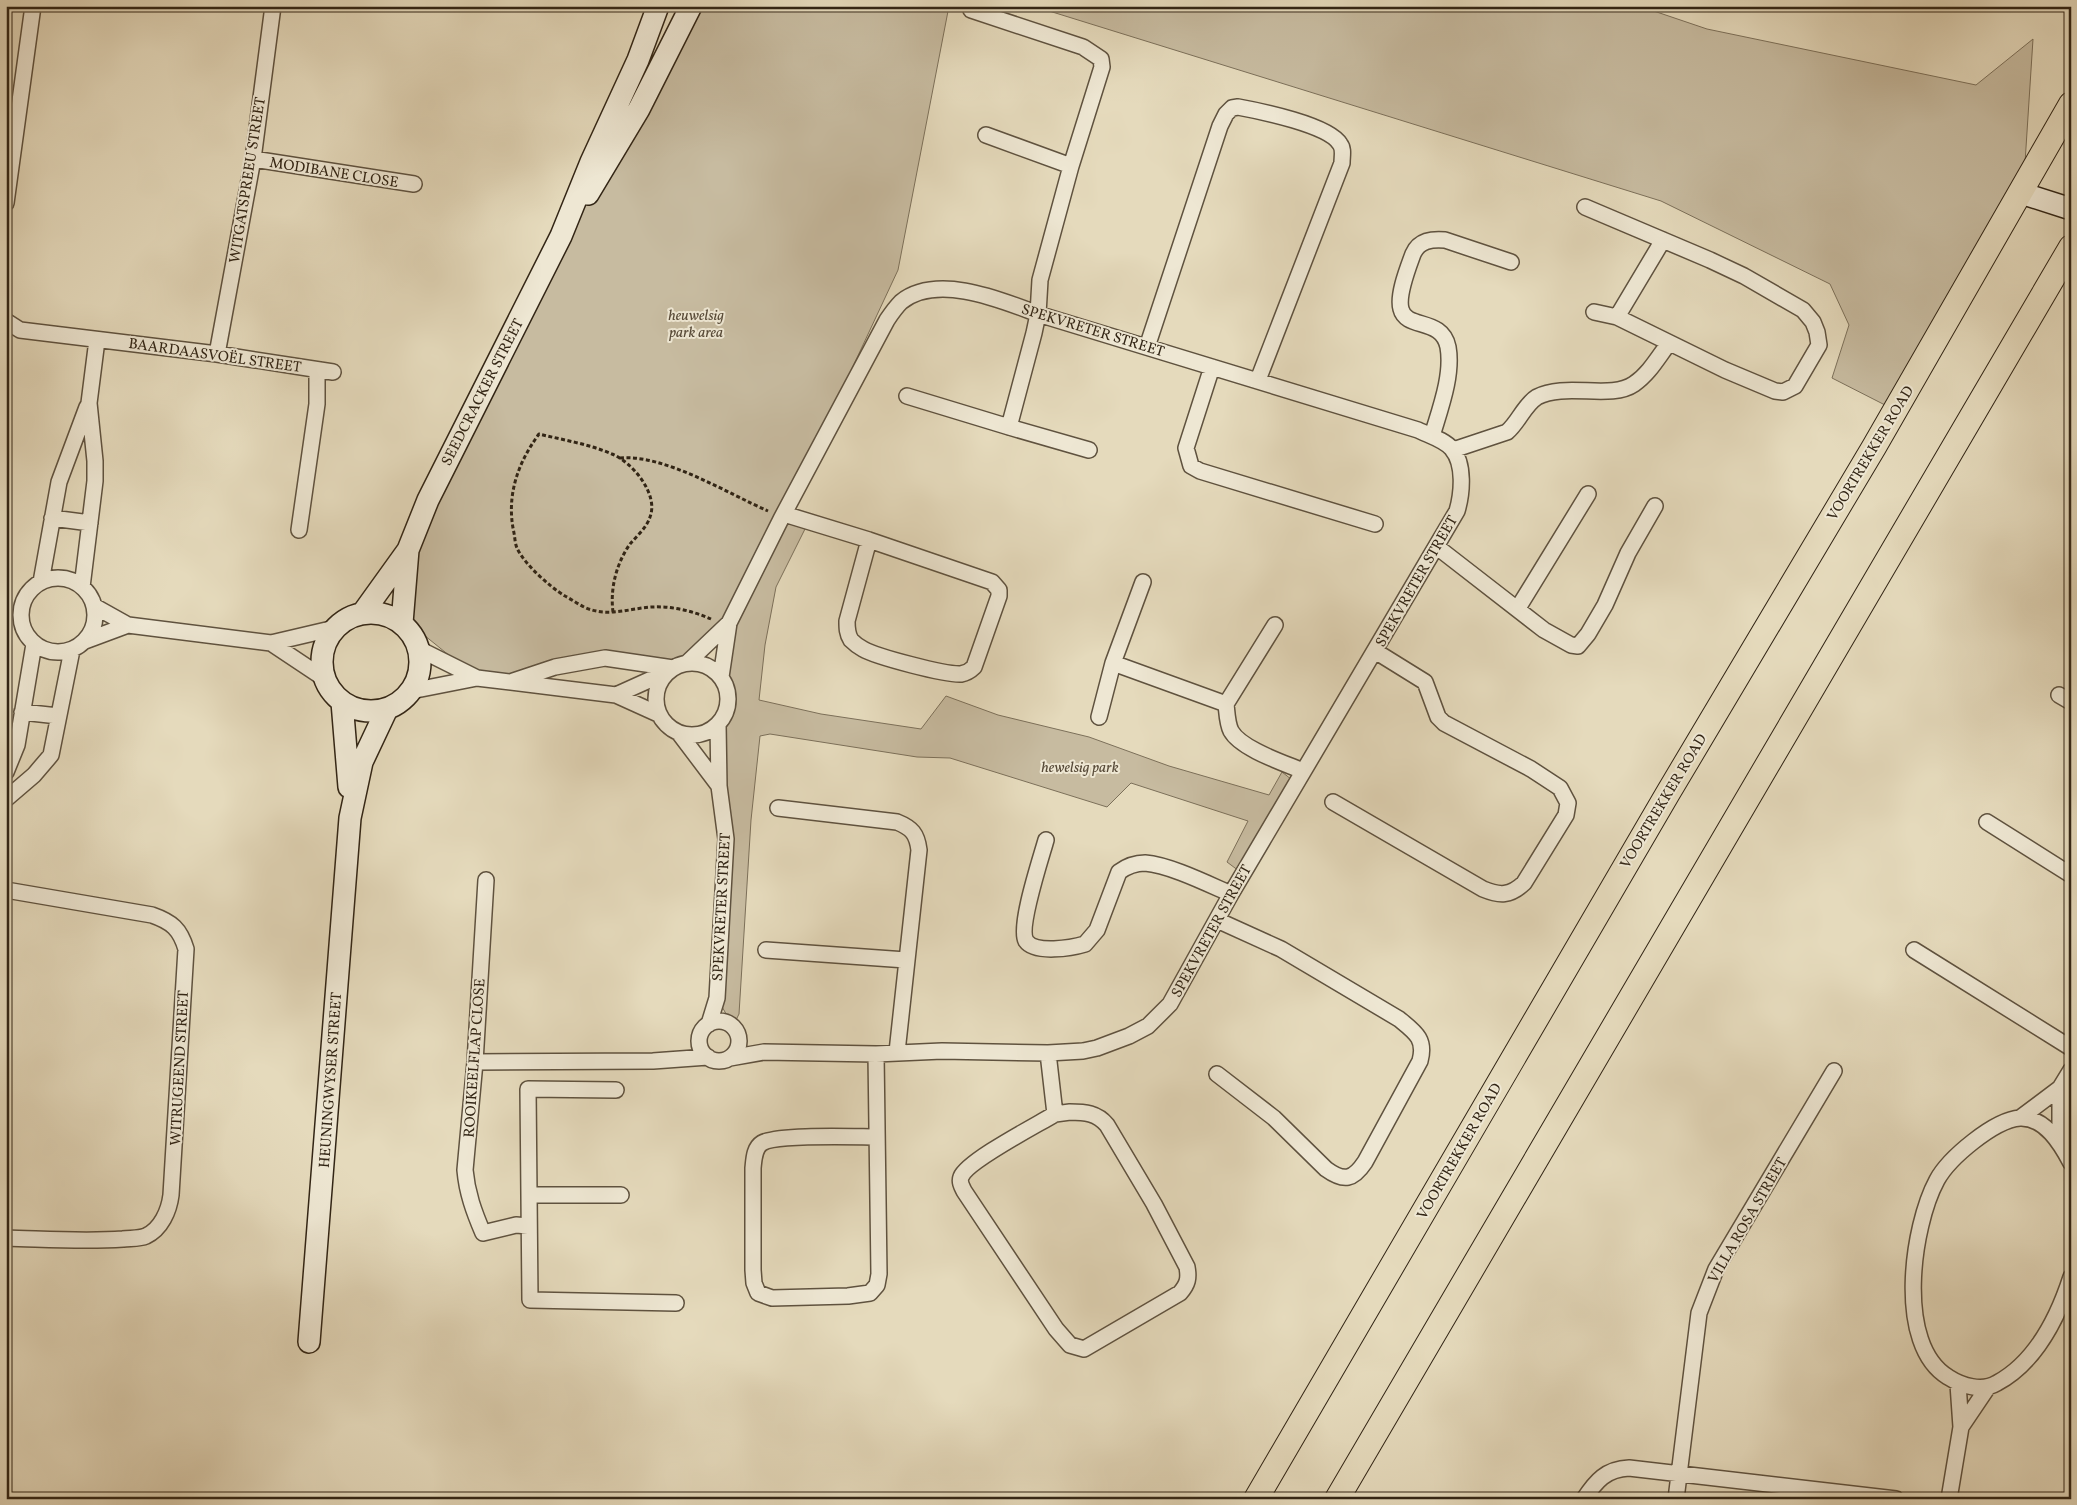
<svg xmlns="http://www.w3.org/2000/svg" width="2077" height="1505" viewBox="0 0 2077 1505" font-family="Vollkorn,serif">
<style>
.green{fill:#c7bba0;stroke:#7c705a}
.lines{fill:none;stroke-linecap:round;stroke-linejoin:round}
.street-casing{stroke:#5f523f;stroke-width:18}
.secondary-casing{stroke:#322515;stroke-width:24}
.primary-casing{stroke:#322515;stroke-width:26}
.path{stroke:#322515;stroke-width:3;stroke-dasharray:4 2.5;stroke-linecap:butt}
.street{stroke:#eee7d3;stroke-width:15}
.secondary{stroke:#eee7d3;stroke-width:21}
.primary{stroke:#e5dabc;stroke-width:24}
.labels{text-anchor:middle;stroke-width:4;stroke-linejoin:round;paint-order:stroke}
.street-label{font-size:15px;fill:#322515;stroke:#eee7d3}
.park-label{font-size:15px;font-style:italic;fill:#574a38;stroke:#eee7d3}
</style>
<rect width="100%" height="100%" fill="#e5dabc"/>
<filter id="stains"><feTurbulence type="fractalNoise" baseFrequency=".004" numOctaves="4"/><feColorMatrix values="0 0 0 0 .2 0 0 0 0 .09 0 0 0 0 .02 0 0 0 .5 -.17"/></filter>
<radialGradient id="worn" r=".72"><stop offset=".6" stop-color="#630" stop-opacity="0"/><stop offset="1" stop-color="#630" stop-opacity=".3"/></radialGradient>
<path class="green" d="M698,6H949L898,270L784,514L809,521L776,587L765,645L759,700L821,714L921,729L946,696L998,715L1089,737L1169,766L1269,795L1282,772L1296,783L1243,874L1227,862L1248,821L1131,783L1107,807L950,758L917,757L770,734L760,736L751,820L739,1014L733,1026L717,998L720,931L718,724C736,700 722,699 721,677C720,661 727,639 729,623L687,663L656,665L612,658L533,673L477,678L403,618L407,565L563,229Z
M1033,6H1639L1707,29L1976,85L2033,39L2025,163L1885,405L1832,378L1849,325L1830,284L1661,201Z"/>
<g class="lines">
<g class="street-casing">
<path id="street" d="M971,10L1083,47L1101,59L1102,67L1071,166L1040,280L1038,314L1034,333L1009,427
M986,135L1071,166
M253,159L414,184
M6,203L33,6
M1585,207L1710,260L1744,276L1803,310L1813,322L1817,332L1819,345L1795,386L1783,392L1775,391L1725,370L1617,317L1594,312
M1617,317L1663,240
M6,321L20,330L217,354L333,372
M1147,347L1220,126L1226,114L1232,108L1238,107C1260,111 1329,125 1340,144C1344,149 1342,156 1342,163L1258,380
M217,354L253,159L273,6
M1212,367L1186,448L1191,466L1200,471L1375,524
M907,396L1009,427L1089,450
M1432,436C1440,409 1453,375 1448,347C1442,317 1406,330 1401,309C1397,295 1408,268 1413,254C1419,240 1432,239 1445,240L1511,262
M1453,450L1507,432C1519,422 1524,405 1537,397C1565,382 1611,400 1634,384C1649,374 1659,356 1669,343
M784,514L869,540L992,582L999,590V596L974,667C970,671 967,673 961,674C946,675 877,657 863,649C859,647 854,643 851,640C847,634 847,628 847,621L869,540
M52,518L90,523
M299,530L317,404V370
M1437,547L1544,630L1571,645L1578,646L1588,634L1605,605L1628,553L1655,506
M21 615a37 37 0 1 1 74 0a37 37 0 1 1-74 0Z
M41,582L59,482L87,407
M82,587L95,481V461L89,403L97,340
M94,606L128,625L271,643L335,628
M1518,608L1588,494
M85,641L128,625
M271,643L325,679
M419,649L477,678
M656 699a36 36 0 1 1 72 0a36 36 0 1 1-72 0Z
M687,663L729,623
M1113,663L1226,704C1227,712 1227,723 1231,731C1241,749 1284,763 1303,771
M721,677L729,623L781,519L887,320C891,314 896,307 901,302C937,273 1001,300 1038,314L1418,430C1428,435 1445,440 1452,449C1465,464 1462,494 1457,511L1231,894L1170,1004L1148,1026L1129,1036L1097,1048L1083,1051L1048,1053L942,1051L876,1054L764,1052L730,1058
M513,681L555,667L605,658L673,668
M411,691L477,678L616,695L658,714
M616,695L667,672
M2059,695L2071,702
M1226,704L1275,625
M22,712L58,716
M1099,717L1113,663L1143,582
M679,733L719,786
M6,772L17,745L34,644
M6,799L34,775L51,755L72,650
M1333,802L1483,889C1500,896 1510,896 1524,883L1566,815L1568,803L1560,788L1531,769L1444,723L1438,717L1425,682L1375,651
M778,808L897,822C912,828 917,834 919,850L897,1052
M1987,822L2071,875
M1046,840C1041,858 1018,927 1026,941C1035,954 1072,948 1085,944L1097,930L1119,872C1127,866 1135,863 1145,863C1170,865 1208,884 1231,894
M486,880L475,1062L465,1170C467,1193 474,1212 483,1233L516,1225L528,1226
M6,890L152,915C172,922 180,929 186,949L171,1195C169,1211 161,1229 146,1236C139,1239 130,1238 123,1239C84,1242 45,1239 6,1238
M766,950L906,960
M1914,950L2071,1048
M699 1041a20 20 0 1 1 40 0a20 20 0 1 1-40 0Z
M709,1024L717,998L726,839L719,786L718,724
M1048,1053L1055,1114
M876,1054L879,1274L877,1285L870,1293L848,1296L772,1298L758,1293L754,1283L753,1270V1168C754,1159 754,1148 762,1143C777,1134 856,1137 877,1137
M475,1062L653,1061L708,1057
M1217,1074L1274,1118L1326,1169C1344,1182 1353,1180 1365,1162L1420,1061C1426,1039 1415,1032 1399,1019L1281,949L1217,920
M616,1090L528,1089L530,1300L676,1303
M1070,1112C1085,1112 1097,1113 1107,1125L1154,1204L1187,1267C1189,1278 1188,1284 1180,1293L1084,1349L1070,1345L1056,1329L964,1191C962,1187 959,1182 961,1177C967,1161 1037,1125 1055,1114Z
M2020,1118L2060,1088L2071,1070
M2060,1143V1088
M2071,1163C2061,1144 2045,1117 2020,1118C1994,1120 1949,1158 1937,1180C1912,1226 1895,1345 1948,1377C1962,1386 1982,1392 1997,1383C2036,1362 2058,1317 2071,1277
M529,1195H621
M1961,1427L1988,1387
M1584,1499C1596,1481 1606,1469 1629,1468L1896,1499
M1676,1499L1699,1313L1716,1269L1834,1071
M1949,1499L1961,1427L1958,1384"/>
</g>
<g class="secondary-casing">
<path id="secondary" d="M2021,193L2071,209
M588,194L639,109L691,6
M322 662a49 49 0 1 1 98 0a49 49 0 1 1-98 0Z
M362,614L408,550L428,500L561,236L591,162L638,60L658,6
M402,623L408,550
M342,702L349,787
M309,1342L350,818L362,762L387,709"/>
</g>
<g class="primary-casing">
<path id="primary" d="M1256,1499L1668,793L1874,447L2071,104
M1337,1499L2071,247"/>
</g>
<path class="path" d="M620,458C664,454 727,493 768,511
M613,612C610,589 616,564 630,544C637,536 647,527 650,517C659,494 632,462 612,454C589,444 563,440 539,434C517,464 506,497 514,533C515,538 515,544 517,548C524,564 550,587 565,596C573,600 583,608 592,610C612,616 632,608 652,607C672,606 693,611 711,619"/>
<use href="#street" class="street"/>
<use href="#secondary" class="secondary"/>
<use href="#primary" class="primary"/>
</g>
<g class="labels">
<g class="street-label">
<text transform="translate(334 172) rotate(9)" y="5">MODIBANE CLOSE</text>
<text transform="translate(247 180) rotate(-81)" y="5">WITGATSPREEU STREET</text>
<text transform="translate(1093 330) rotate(17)" y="5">SPEKVRETER STREET</text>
<text transform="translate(215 355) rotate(8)" y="5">BAARDAASVOËL STREET</text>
<text transform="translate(482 392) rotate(-63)" y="5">SEEDCRACKER STREET</text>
<text transform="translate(1870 453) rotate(-59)" y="5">VOORTREKKER ROAD</text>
<text transform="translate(1416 581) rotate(-60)" y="5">SPEKVRETER STREET</text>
<text transform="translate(1663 801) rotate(-59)" y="5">VOORTREKKER ROAD</text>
<text transform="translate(721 907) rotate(-87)" y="5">SPEKVRETER STREET</text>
<text transform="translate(1211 931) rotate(-61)" y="5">SPEKVRETER STREET</text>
<text transform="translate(474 1058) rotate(-86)" y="5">ROOIKEELFLAP CLOSE</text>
<text transform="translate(179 1068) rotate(-87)" y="5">WITRUGEEND STREET</text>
<text transform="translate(330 1080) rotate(-86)" y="5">HEUNINGWYSER STREET</text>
<text transform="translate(1459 1151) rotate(-60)" y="5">VOORTREKKER ROAD</text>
<text transform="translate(1747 1220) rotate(-60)" y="5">VILLA ROSA STREET</text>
</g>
<g class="park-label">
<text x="696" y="320">heuwelsig<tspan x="696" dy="17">park area</tspan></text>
<text x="1080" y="772">hewelsig park</text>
</g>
</g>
<rect width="2077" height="1505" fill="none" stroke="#e5dabc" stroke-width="25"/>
<rect x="8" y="8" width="2062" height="1490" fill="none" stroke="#322515" stroke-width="2.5"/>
<rect x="12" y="12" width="2052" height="1480" fill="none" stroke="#322515"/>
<rect width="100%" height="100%" filter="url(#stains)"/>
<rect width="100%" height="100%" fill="url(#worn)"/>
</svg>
